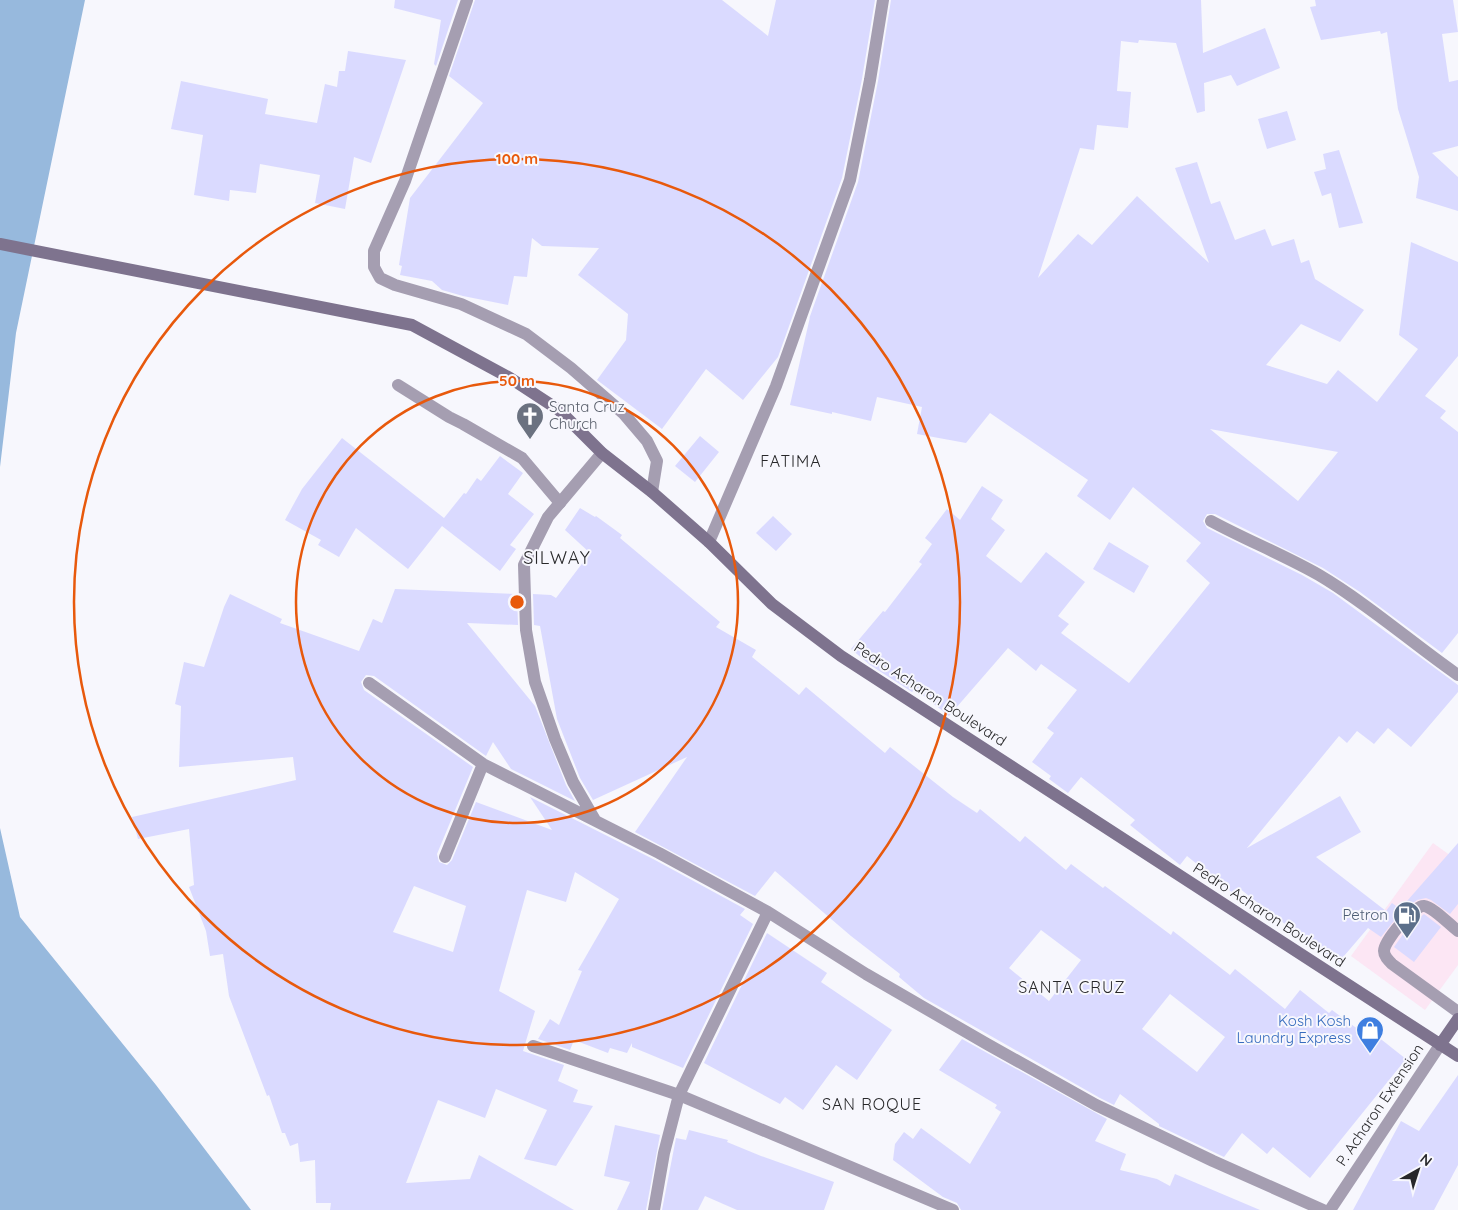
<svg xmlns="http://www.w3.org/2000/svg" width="1458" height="1210" viewBox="0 0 1458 1210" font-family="Quicksand,sans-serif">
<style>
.commercial{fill:#fce6f4}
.water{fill:#97b9dd}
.building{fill:#dadaff;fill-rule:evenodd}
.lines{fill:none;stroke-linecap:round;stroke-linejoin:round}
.lane{stroke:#a59eb1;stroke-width:12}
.street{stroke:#a59eb1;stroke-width:12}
.secondary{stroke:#7e738e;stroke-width:12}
.ring{fill:none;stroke:#e8590c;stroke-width:2.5}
.labels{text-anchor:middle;stroke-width:4;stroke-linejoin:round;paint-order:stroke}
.worship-label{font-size:15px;fill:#5b616d;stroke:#f7f7fd;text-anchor:start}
.street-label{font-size:15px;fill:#28282a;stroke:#f7f7fd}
.service-label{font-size:15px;fill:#4e5e75;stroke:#f7f7fd;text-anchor:end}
.shop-label{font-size:15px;fill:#366cbe;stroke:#f7f7fd;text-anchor:end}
.neighbourhood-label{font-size:16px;letter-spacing:1px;fill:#28282a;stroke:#f7f7fd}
.quarter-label{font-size:18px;letter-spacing:1px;fill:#28282a;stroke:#f7f7fd}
.centre{fill:#e8590c;stroke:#f7f7fd;stroke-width:2.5}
.ring-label{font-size:15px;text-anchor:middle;font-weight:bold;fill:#e8590c;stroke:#f7f7fd;stroke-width:4;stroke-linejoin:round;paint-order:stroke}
</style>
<rect width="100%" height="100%" fill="#f7f7fd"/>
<path class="commercial" d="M1433,843L1458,861V965L1425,1010L1351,956Z"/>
<path class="water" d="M0,0H85L16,333L0,467Z
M0,828L20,917L156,1085L251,1210H0Z"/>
<path class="building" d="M395,0H458L436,66L434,64L441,20L394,8Z
M475,0H722L768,36L776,0H875L862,79L842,178L778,357L743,400L706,369L662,429L597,380L626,340L628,314L578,275L599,248L542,246L532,238L527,277L514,276L508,305L463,296L442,290L432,281L400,275L402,266L399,265L410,198L483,103L449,76Z
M891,0H1201L1203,53L1265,28L1280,68L1237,86L1231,75L1204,83L1205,111L1197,113L1176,43L1139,40L1138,43L1121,41L1117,91L1131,92L1128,128L1097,125L1094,150L1080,148L1038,278L1078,234L1092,245L1137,196L1209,263L1175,168L1197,162L1211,204L1220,201L1235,240L1265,229L1272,246L1294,239L1301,263L1309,260L1315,279L1364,310L1340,342L1301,324L1266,365L1327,384L1338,370L1377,402L1418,349L1399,335L1411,242L1458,262V356L1425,396L1446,411L1440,418L1458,432V633L1442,653L1360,592L1323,568L1215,514H1207L1203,521L1207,528L1302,575L1333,593L1458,685V692L1411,747L1388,728L1374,744L1357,731L1347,743L1339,736L1247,848L1340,796L1361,832L1316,857L1386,911L1392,903L1400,909L1458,843V904L1450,914L1431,900L1426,898L1417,900L1401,912L1381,937L1368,928L1338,963L1292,926L1290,928L1239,888L1234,894L1187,856L1180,865L1130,825L1135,820L1081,777L1068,793L1049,779L1051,776L1032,762L1054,733L1047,728L1077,690L1041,664L1036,671L1008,648L949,716L915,689L912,692L870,665L851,649L883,611L885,612L922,564L919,562L932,544L925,538L947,509L960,520L982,486L1003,500L991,519L1005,530L986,556L1021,583L1046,552L1085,582L1058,616L1069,624L1061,633L1129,683L1210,583L1186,561L1201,543L1133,487L1110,520L1077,496L1088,480L990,413L966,443L917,434L922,407L877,397L871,421L832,412V414L790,405L810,317L809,319L858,182L878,81ZM1210,429L1338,452L1298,501Z
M1315,0H1453L1458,32L1442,34L1449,82L1458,80V146L1432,153L1458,177V211L1416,198L1419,177L1398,109L1387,32L1381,34L1380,31L1321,40L1310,7L1316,6Z
M348,51L406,60L371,163L354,157L345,209L315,203L320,175L260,164L256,193L230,190L229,201L194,195L203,135L171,129L181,81L268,99L265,114L317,123L325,84L337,87L339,71H345Z
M1287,111L1296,140L1267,149L1258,119Z
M1339,150L1363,223L1339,228L1331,193L1322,196L1314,172L1326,169L1323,154Z
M700,436L719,452L695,482L675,466Z
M342,438L444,518L464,493L466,494L477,478L481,481L500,456L523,473L508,494L534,514L510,545L516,549L500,571L442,526L408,569L356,528L339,557L318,545L321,540L285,520L302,489Z
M580,508L595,517L596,516L622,535L620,538L720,622L716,627L756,650L752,657L799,695L806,687L885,753L890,747L953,797L977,813L980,809L1020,842L1025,836L1066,870L1071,864L1103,888L1105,886L1171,935L1173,931L1230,975L1235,969L1285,1009L1300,990L1329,1013L1332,1010L1359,1030L1363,1025L1406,1059L1310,1178L1273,1147L1267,1154L1242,1133L1224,1157L1159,1126V1124L1120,1094L1114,1105L1100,1098L924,998L899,977L900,974L851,936L775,871L755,896L635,832L687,757L593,800L580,778L557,719L540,626L534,625L533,594L551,595L556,598L590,553L565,530ZM1041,930L1081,960L1049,1001L1009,968ZM1170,994L1225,1037L1197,1072L1142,1029Z
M773,516L792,534L776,551L756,533Z
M1109,542L1149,566L1134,593L1093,569Z
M395,589L517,594L518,625L467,623L535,706L566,785L575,801L511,769L493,742L486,756L374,676L366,675L361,682L364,690L473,767L437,854L439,862L447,865L452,860L476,802L552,830L530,797L655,860L745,909L740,915L753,924L683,1068L632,1047V1043L627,1053L610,1048L608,1053L574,1040L570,1050L538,1039L550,1019L559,1025L582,971L578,970L619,899L575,872L566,902L527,890L499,991L535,1011L523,1051L564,1065L558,1081L578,1090L573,1102L593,1106L556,1166L524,1159L547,1110L496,1089L485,1118L438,1100L406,1183L470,1179L479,1155L574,1210H330L331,1203H316L315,1160L300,1162L298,1143L290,1146L285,1133H282L269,1095L267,1096L229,996L223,954L210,956L206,931L189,887L194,885L189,829L138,839L132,817L296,780L293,757L179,767L181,706L175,704L184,662L204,667L224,607L230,594L282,619L280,623L359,651L373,619L382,623ZM414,886L466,906L453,952L393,932Z
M1424,914L1441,927L1414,962L1394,947L1406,930Z
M767,933L827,973L821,982L892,1030L857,1080L836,1065L803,1110L785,1097L780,1104L704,1063Z
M962,1039L1107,1119L1095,1141L1126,1154L1120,1170L1157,1179L1170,1186L1175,1174L1260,1210H961L957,1203L943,1197L893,1160L895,1144L904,1132L913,1139L921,1128L970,1164L1001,1112L995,1108L997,1105L939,1070Z
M1458,1075V1165L1434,1210H1353L1401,1121L1419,1131Z
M615,1125L660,1135L646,1210H617L630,1182L604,1176Z
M689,1130L728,1140L727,1142L761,1156L834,1182L824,1210H737L705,1196L698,1210H662L676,1138L686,1140Z"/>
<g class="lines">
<path class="lane" d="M398,385L449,417L463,424L522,458L560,503
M1458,931C1450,925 1433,907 1424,906C1414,905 1384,941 1384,951C1384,956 1388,960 1392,964L1458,1012"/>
<path class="street" d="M467,0L405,181L374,251V267L380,278L395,285L461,304L526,334L571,368L624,414L647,441L657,461L652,492
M1211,521C1246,540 1284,555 1319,575C1368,604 1412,643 1458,675
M709,542L776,386L850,180L870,80L883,0
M369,683L483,764L659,853L768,912L866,974L987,1044L1096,1105L1213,1161L1323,1210
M595,820L573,782L555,739L535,682L526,630L524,565L548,517L602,453
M445,857L483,764
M533,1046L679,1095L953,1210
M654,1210L664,1153L679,1095L768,912
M1330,1210L1440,1045"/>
<path class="secondary" d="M0,244L412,325L510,378L559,410L602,453L652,492L709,542L772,604L841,656L1458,1056
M1440,1045L1458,1019"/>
</g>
<g class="ring">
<circle cx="517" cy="602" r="221"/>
<circle cx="517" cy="602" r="443"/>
</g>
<defs>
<g id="church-pin" transform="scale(1.4375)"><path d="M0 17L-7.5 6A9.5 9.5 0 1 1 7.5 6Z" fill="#6b7280" stroke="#f7f7fd"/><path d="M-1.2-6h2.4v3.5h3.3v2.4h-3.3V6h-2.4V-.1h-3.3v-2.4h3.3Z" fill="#fff"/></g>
<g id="fuel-pin" transform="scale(1.4375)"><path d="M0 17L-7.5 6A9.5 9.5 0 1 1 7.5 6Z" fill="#5c6f8a" stroke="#f7f7fd"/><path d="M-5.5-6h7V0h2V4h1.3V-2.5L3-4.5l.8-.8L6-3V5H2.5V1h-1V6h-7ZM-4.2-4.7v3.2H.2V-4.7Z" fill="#fff"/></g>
<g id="shop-pin" transform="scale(1.4375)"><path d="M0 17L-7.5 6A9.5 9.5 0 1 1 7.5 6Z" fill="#3f7fe0" stroke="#f7f7fd"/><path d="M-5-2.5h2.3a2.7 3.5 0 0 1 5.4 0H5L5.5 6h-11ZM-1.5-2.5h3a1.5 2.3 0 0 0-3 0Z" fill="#fff"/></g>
</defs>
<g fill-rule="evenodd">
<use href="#church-pin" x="530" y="416"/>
<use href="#fuel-pin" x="1407" y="915"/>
<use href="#shop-pin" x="1370" y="1030"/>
</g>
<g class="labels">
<g class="worship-label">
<text x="549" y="412">Santa Cruz<tspan x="549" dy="17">Church</tspan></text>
</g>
<g class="street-label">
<text transform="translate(930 694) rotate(33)" y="5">Pedro Acharon Boulevard</text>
<text transform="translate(1269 915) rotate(33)" y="5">Pedro Acharon Boulevard</text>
<text transform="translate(1380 1105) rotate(-56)" y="5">P. Acharon Extension</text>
</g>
<g class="service-label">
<text x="1388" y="920">Petron</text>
</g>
<g class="shop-label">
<text x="1351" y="1026">Kosh Kosh<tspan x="1351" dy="17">Laundry Express</tspan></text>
</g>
<g class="neighbourhood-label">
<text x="791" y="467">FATIMA</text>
<text x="1072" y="993">SANTA CRUZ</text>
<text x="872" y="1110">SAN ROQUE</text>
</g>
<g class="quarter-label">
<text x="557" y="564">SILWAY</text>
</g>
</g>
<circle cx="517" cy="602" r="8" class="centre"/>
<g class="ring-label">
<text x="517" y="164">100 m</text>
<text x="517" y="386">50 m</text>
</g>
<g transform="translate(1418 1170) rotate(39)" stroke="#f7f7fd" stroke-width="4" paint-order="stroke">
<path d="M0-4L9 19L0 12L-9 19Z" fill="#28282a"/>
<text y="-8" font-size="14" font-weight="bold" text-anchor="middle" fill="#28282a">N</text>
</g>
</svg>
